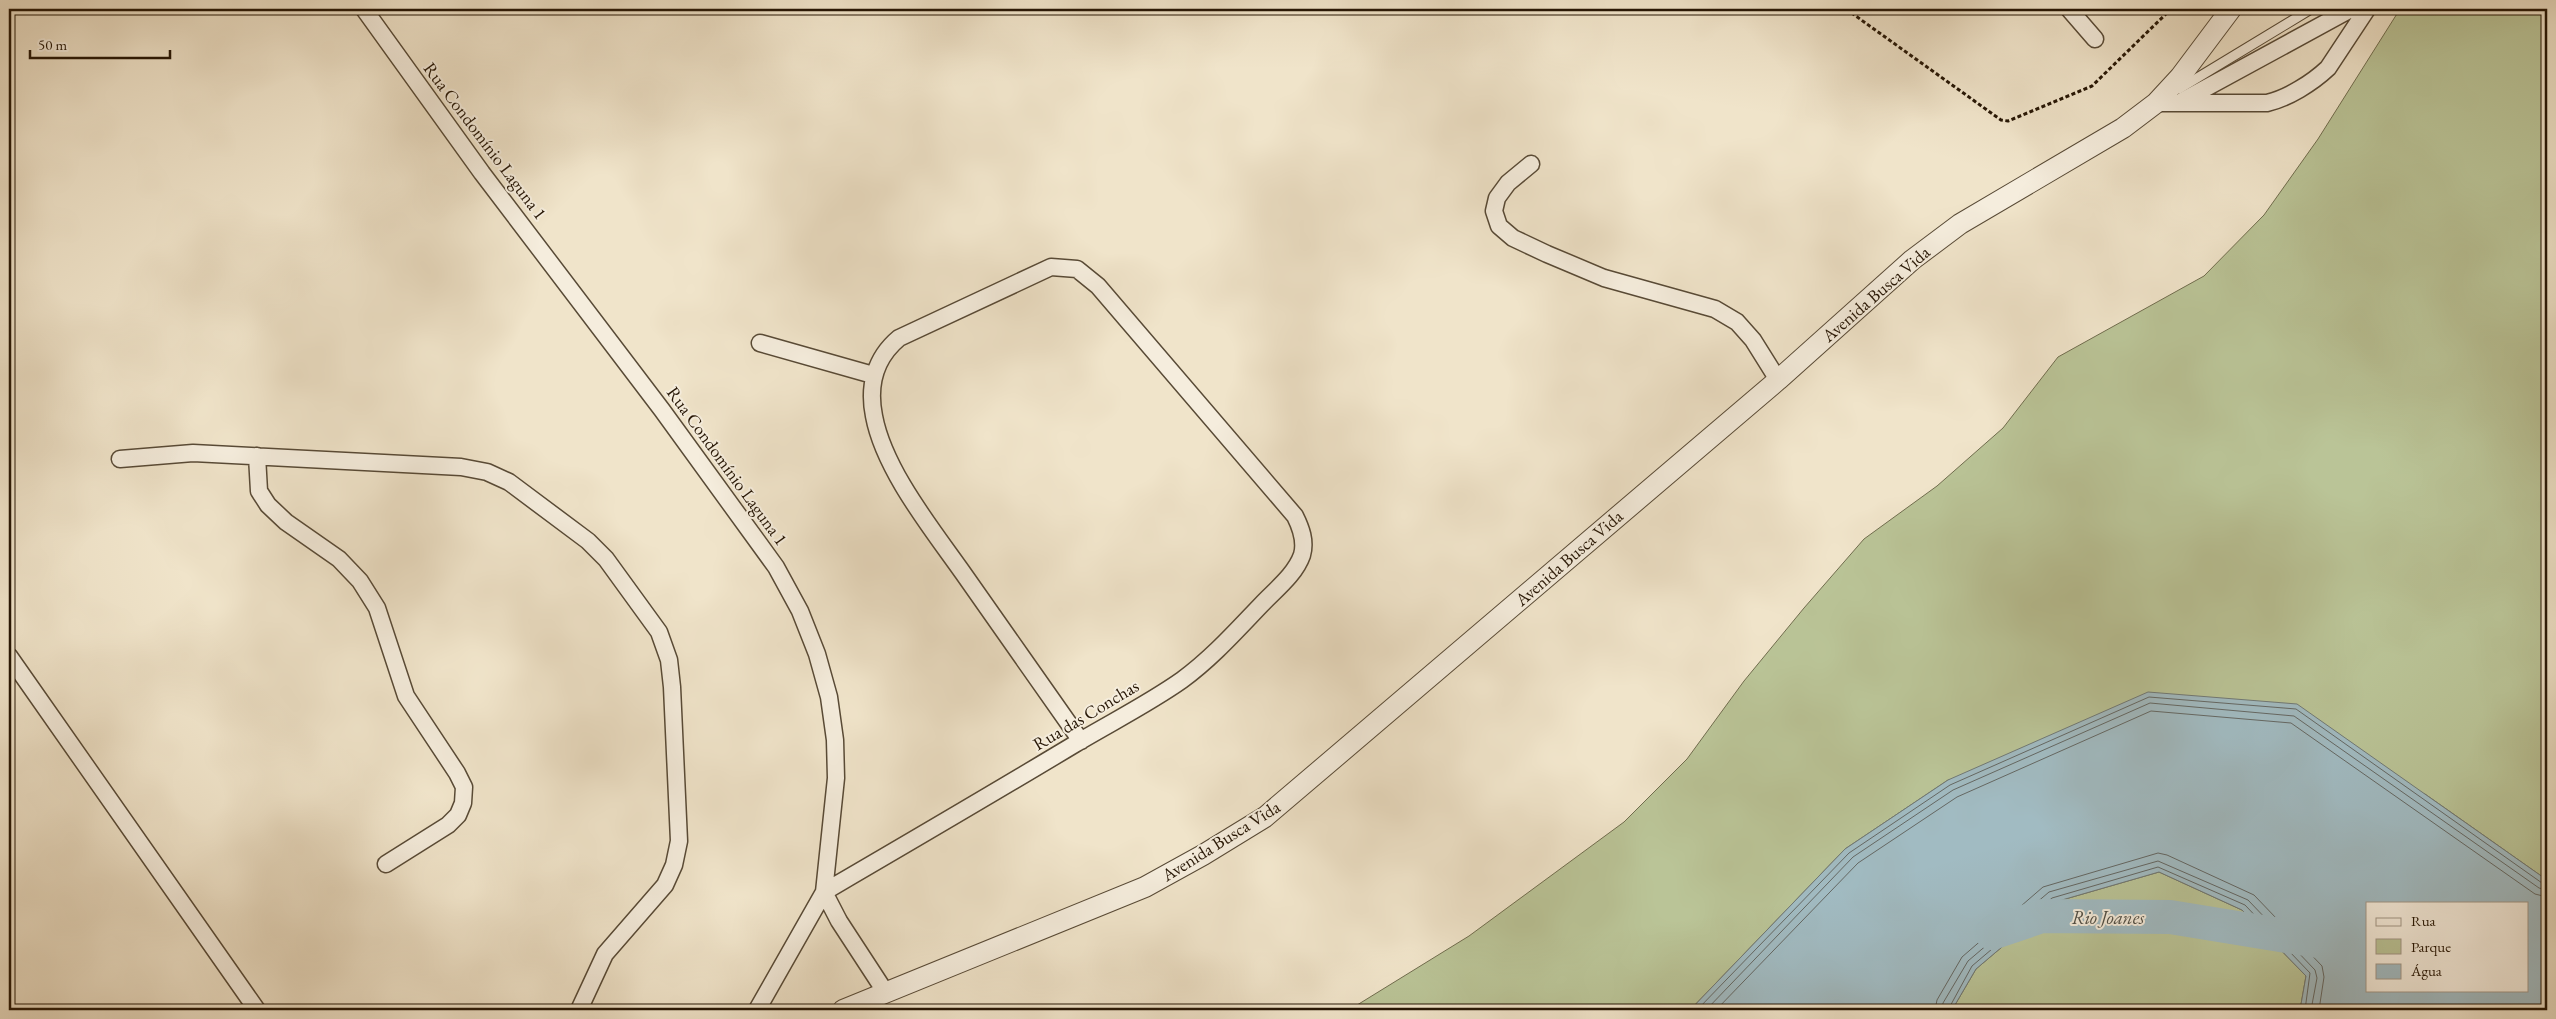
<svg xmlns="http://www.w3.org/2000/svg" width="2556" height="1019" viewBox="0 0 2556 1019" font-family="'EB Garamond',serif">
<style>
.green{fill:#bac497;stroke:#706d4e}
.water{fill:#a1bbc2;stroke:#707976;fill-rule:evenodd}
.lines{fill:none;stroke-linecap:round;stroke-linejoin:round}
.shore{stroke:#646864;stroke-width:1}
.river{stroke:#a1bbc2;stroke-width:34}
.service-casing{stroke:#584a36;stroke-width:11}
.minor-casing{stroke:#584a36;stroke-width:19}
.tertiary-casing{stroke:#584a36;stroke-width:22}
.path{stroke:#261605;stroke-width:3;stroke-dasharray:4 2.5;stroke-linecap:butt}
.service{stroke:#f5eddd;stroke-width:9}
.minor{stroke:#f5eddd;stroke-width:16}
.tertiary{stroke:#f5eddd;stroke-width:20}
.labels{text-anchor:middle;stroke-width:4;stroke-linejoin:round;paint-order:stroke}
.street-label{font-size:18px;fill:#261605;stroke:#f5eddd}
.water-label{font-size:19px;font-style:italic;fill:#515047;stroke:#f5eddd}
</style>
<rect width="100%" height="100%" fill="#f0e4ca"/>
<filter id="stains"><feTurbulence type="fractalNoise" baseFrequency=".004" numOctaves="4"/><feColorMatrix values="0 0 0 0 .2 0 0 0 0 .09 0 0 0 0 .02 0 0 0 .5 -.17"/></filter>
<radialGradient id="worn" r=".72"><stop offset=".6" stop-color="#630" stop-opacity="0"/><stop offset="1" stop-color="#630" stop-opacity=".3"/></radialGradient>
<path class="green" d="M2400,9H2547V880L2425,794L1948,780L1845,849L1690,1010H1349L1469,936L1624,822L1687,759L1744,681L1804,608L1864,539L1937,486L2003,428L2058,357L2204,276L2264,215L2318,139Z
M2159,872L2242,910L2306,976L2300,1010H1952L1976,969L2055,902Z"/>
<path class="water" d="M2148,692L2297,704L2547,880V1010H2300L2306,976L2242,910L2159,872L2055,902L1976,969L1952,1010H1690L1845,849L1948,780ZM2367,903H2527V990H2367Z"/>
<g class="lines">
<path class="shore" d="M1697,1010L1849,853L1950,785L2149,697L2296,709L2542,883L2547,884
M1706,1010L1853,857L1953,790L2150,703L2294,716L2539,888L2547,890
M1716,1010L1858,863L1957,797L2151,711L2291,723L2535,894L2547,897
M1935,1010L1937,1000L1962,957L2043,887L2158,853L2167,855L2254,895L2322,966L2324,977L2319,1010
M1942,1010L1943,1003L1968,961L2049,892L2158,861L2248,900L2315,970L2317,978L2311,1010
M1948,1010L1972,966L2052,898L2158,867L2245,905L2310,973L2305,1010"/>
<path class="river" d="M1992,933L2042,916L2170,917L2367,949"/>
<g class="service-casing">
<path id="service" d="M2179,89L2311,9"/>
</g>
<g class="minor-casing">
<path id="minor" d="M364,9L482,173L662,410L776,567L800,611L817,654L829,697L835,740L836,778L824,892L757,1010
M2069,9L2095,39
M2182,101L2351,9
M2156,103H2267C2288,98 2312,83 2328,68L2367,9
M1531,164L1508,183L1497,198L1494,211L1499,226L1513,238L1547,254L1604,278L1715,309L1737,322L1753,340L1778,380
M760,343L873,375
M257,456L259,491L268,505L286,522L339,559L360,581L377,608L406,696L457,773L464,787L463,803L458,815L448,825L386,864
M120,459L193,453L461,467L487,472L509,482L588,541L606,559L659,632L669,660L672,687L679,841L674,865L665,885L605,954L579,1010
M9,656L257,1010
M824,892C908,843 992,794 1075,744C1110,723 1148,704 1182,680C1212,658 1236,631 1261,605C1275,590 1295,575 1302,555C1306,541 1301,528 1295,516L1098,286L1077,269L1051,267L899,338C875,358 868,386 874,416C884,470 932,529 963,573C1002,629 1042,685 1081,741
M824,892L839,921L886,993"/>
</g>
<g class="tertiary-casing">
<path id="tertiary" d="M843,1010L1145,887L1203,855L1265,817L1778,380L1912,260L1960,224L2123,128L2156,103L2180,77L2231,9"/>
</g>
<path class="path" d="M713,9L722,11L727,9
M1846,9L2001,120L2008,121L2092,86L2171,9"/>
<use href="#service" class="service"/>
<use href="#minor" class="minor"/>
<use href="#tertiary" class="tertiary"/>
</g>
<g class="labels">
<g class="street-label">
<text transform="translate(485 141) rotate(53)" y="6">Rua Condomínio Laguna 1</text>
<text transform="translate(1876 294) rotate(-41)" y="6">Avenida Busca Vida</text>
<text transform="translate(727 466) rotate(54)" y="6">Rua Condomínio Laguna 1</text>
<text transform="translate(1569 558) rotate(-41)" y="6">Avenida Busca Vida</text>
<text transform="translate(1086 715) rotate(-31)" y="6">Rua das Conchas</text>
<text transform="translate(1221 841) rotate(-32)" y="6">Avenida Busca Vida</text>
</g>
<g class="water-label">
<text x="2108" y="924">Rio Joanes</text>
</g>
</g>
<rect width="2556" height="1019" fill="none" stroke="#f0e4ca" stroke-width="30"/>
<rect x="10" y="10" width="2536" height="999" fill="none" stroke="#261605" stroke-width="2.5"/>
<rect x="15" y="15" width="2526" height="989" fill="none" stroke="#261605"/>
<rect x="2366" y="902" width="162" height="90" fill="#f5eddd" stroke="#a29787"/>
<rect x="2376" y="918" width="25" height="8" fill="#f5eddd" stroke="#a29787"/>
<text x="2411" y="926" font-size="15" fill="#261605">Rua</text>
<rect x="2376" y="939" width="25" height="15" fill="#bac497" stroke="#a29787"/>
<text x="2411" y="952" font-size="15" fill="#261605">Parque</text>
<rect x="2376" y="964" width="25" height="15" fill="#a1bbc2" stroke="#a29787"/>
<text x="2411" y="976" font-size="15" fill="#261605">Água</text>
<path d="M30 50v8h140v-8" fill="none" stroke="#261605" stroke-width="2.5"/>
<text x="38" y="50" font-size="15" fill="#261605" stroke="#f5eddd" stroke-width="4" paint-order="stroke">50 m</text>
<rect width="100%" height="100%" filter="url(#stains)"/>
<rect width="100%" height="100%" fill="url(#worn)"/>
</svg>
